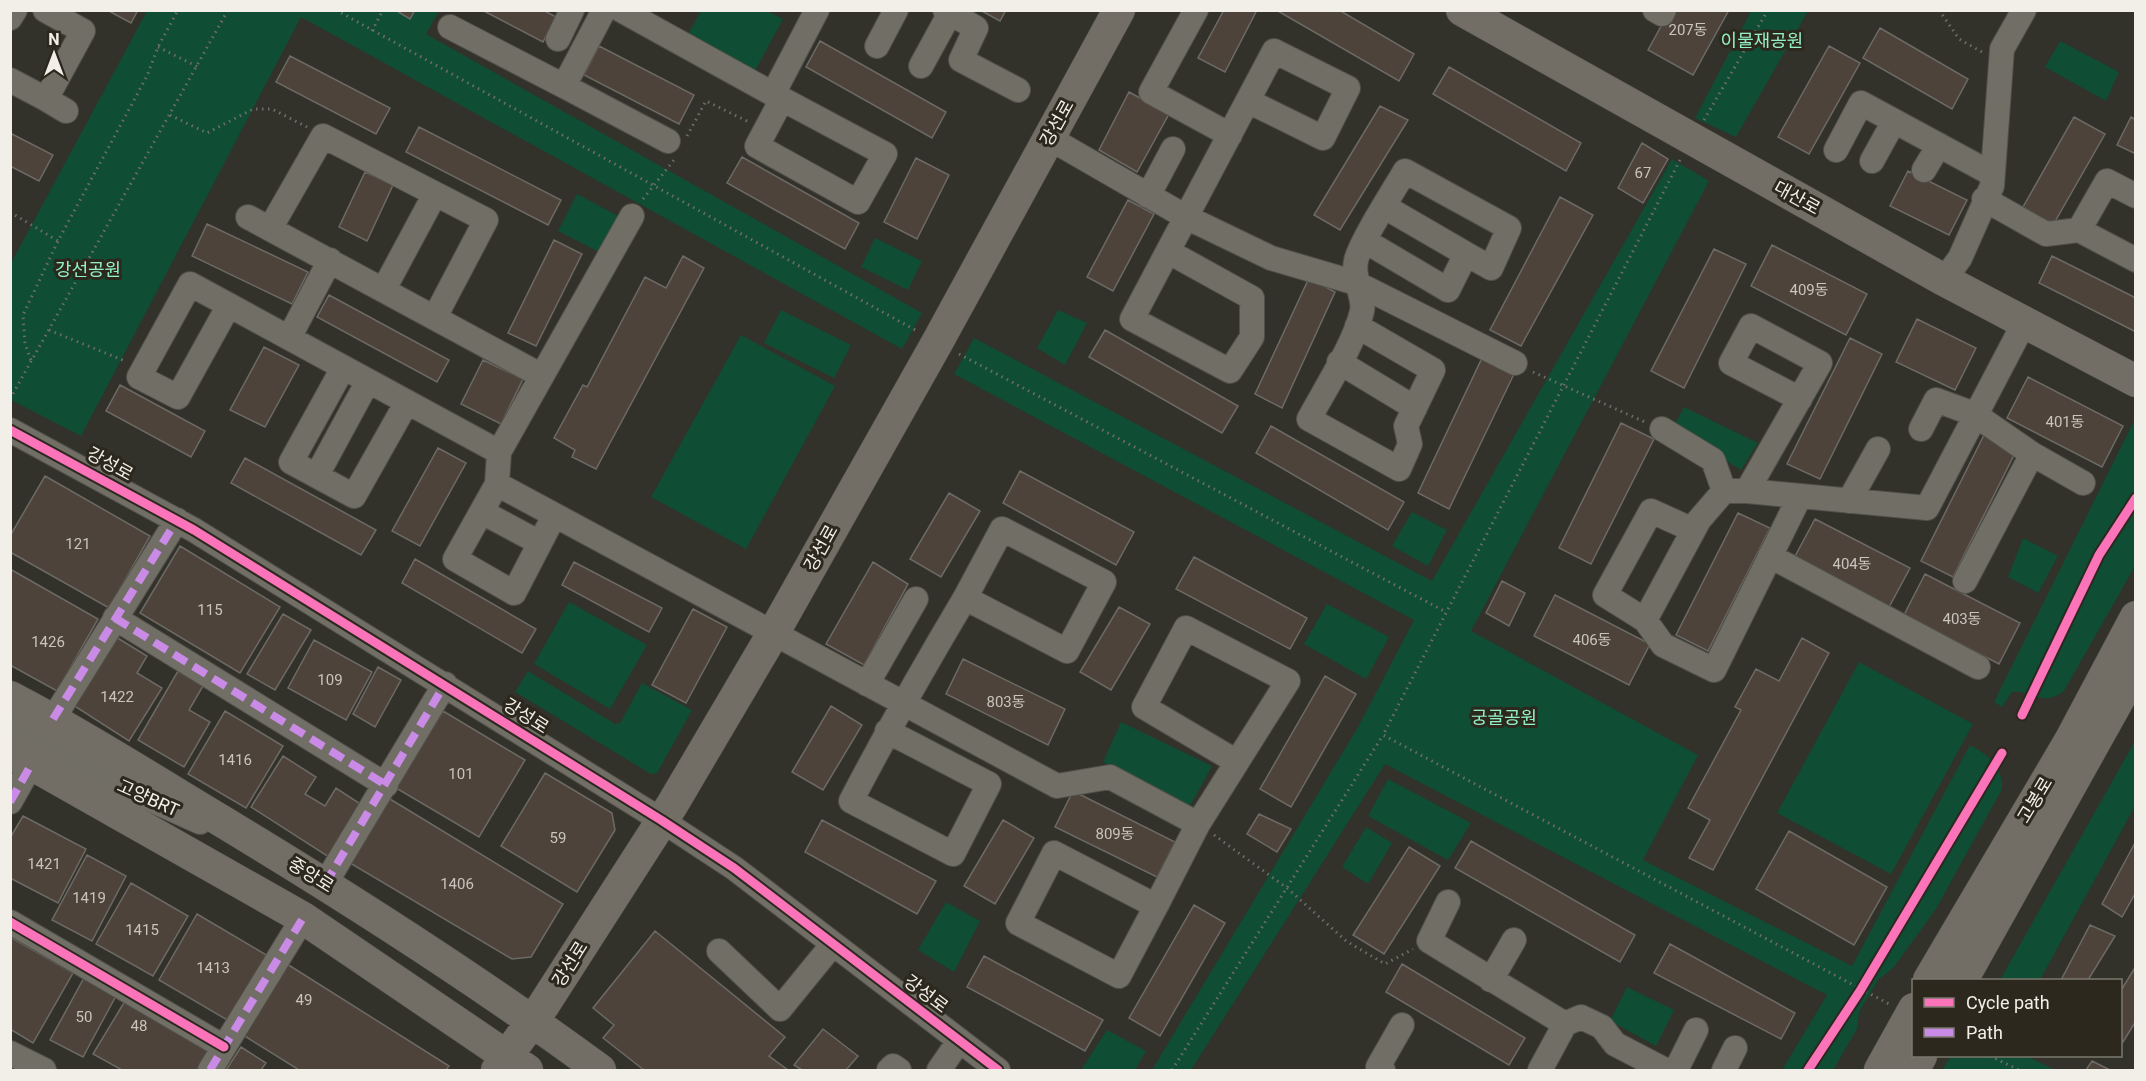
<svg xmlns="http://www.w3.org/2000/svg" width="2146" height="1081" viewBox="0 0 2146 1081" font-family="Roboto,'Noto Sans KR',sans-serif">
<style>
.green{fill:#0f4d35}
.building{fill:#4d433a;stroke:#6d6a66;stroke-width:1.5}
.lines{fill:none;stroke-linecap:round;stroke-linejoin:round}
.minor-casing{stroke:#504f49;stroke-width:26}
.major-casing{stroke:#504f49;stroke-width:33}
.path{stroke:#6f6d67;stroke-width:3;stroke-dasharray:1.5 4.5;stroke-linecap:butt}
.minor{stroke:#716e66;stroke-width:24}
.major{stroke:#726e65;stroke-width:32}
.quiet{stroke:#ca8be6;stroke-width:8;stroke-dasharray:15 8;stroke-linecap:butt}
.cycleway-casing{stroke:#2c281e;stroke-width:13}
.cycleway{stroke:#fb73b8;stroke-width:9}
.labels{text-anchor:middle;stroke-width:6;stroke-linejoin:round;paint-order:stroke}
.number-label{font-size:15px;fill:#c9c4bc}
.park-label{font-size:18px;fill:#93f1c5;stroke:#2c281e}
.street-label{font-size:18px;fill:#f2efe8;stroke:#2c281e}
</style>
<rect width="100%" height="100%" fill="#32312a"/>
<path class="green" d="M147,11H439L426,34L922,313L902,349L301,17L81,436L11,400L10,265Z
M701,11H767L783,19L755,71L688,34Z
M1751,11H1808L1736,137L1695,118Z
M2060,41L2119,72L2106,101L2045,67Z
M1672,159L1709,181L1471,631L1698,755L1643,860L1852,966L1970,745C1990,756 2002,765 2002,789L1936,909L1894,967L1878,980L1870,994L1859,1012L1857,1029L1833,1070H1782L1827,995L1385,764L1191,1070H1152L1358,727L1414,620L954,374L974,338L1432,581Z
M577,194L624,219L605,255L558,231Z
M875,238L922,261L908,290L861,267Z
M781,310L851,345L834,378L764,343Z
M1058,310L1087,323L1065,365L1037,348Z
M741,335L835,386L746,549L651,497Z
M1684,407L1758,443L1741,470L1673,428Z
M2135,419V566L2064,691C2041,708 2035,690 2012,692L2002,707L1994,702Z
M1412,512L1447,530L1428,566L1392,546Z
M2023,538L2058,556L2038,593L2008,577Z
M569,602L647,645L610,709L534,664Z
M1327,604L1389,637L1366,679L1304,644Z
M1859,662L1973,724L1891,874L1777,813Z
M528,671L615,724L620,723L642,683L692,710L657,773L651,774L515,692Z
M1121,722L1212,766L1190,806L1103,762Z
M2135,741V806L2040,980H2000Z
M1388,779L1471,823L1448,860L1368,816Z
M1366,827L1392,843L1368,884L1342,867Z
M946,902L980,921L954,972L918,950Z
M1627,987L1674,1010L1656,1046L1610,1021Z
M1107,1030L1146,1051L1135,1070H1081Z
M1951,1056H2027L2055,1070H1942Z"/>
<path class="building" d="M107,10H138L131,23Z
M395,10H415L410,19Z
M482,10H543L556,17L543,42Z
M980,10H1006L1000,21Z
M1224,10H1257L1225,72L1198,58Z
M1276,10H1339L1414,54L1399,81Z
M1670,10H1729L1693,75L1648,50Z
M1880,28L1968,79L1952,109L1863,58Z
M820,41L946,112L932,138L806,67Z
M599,46L694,95L679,124L584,75Z
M1829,46L1860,63L1809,154L1778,137Z
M290,56L390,108L376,134L276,82Z
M1449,67L1581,143L1566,171L1433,94Z
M1129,92L1169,114L1137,172L1099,150Z
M1380,106L1408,120L1340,230L1314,215Z
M2074,117L2105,134L2053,225L2023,207Z
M2131,117L2136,120V154L2117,145Z
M419,127L561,200L548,225L406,152Z
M10,133L53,155L39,181L10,166Z
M1642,143L1668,159L1643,203L1618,188Z
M742,157L859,223L845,249L727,183Z
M916,158L949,175L917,239L884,222Z
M1908,171L1967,200L1949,235L1890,206Z
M365,172L393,185L367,241L339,227Z
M1560,197L1593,215L1521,346L1490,330Z
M1128,200L1154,214L1113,291L1087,277Z
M207,224L308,272L292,304L192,256Z
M554,240L582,254L536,346L508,333Z
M1772,245L1867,294L1846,335L1751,286Z
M1714,249L1746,264L1684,388L1651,371Z
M683,256L704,268L596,469L572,457L575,450L554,438L583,385L587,387L645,277L666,288Z
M2052,256L2136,298V332L2039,283Z
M1309,278L1335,292L1282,408L1255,394Z
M329,295L449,360L437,382L317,317Z
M1917,319L1976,348L1955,390L1896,362Z
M1105,330L1238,406L1222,433L1089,357Z
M1850,338L1882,354L1820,479L1787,464Z
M264,347L299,365L265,427L230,410Z
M1482,358L1515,372L1449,509L1418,493Z
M483,360L523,379L501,424L461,404Z
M2028,377L2123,426L2102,467L2007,418Z
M120,385L205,431L191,457L106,411Z
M1621,423L1654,439L1591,564L1559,548Z
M1271,426L1404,502L1388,530L1256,453Z
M1984,435L2016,451L1953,577L1921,561Z
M438,448L466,463L420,546L392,531Z
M245,458L376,530L361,555L231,483Z
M1020,471L1134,532L1116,565L1003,503Z
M45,476L150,536L109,608L10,552V536Z
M949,493L980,511L941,577L910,559Z
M1738,513L1770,528L1708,651L1676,635Z
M1815,519L1910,568L1888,609L1793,560Z
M180,546L280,607L240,673L140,613Z
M1194,557L1307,618L1290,649L1176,589Z
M415,559L536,629L522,653L402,583Z
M574,562L662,608L649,632L562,585Z
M873,562L908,584L864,665L826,644Z
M10,569L98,619L57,691L10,665Z
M1925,574L2020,623L1999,664L1904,615Z
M1502,581L1525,593L1509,626L1486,613Z
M1555,595L1650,644L1629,685L1534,636Z
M1119,607L1150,624L1111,690L1080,672Z
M693,609L727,627L686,703L652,685Z
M283,614L311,630L275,690L247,674Z
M116,637L147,656L137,673L162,688L129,741L73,705Z
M1802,638L1829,653L1713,870L1689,858L1710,820L1688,808L1741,710L1735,707L1756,669L1779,681Z
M314,640L372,672L346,720L288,688Z
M963,659L1065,709L1048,745L946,694Z
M378,667L401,680L375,727L353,714Z
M178,671L203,686L189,710L210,722L184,767L138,740Z
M1325,676L1356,694L1291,807L1260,789Z
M831,706L862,725L823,790L792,772Z
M225,711L283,746L246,808L188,774Z
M443,711L525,760L479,837L396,788Z
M283,756L316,777L305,794L325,806L336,788L365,807L332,859L251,807Z
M545,773L612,813L615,830L577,892L501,846Z
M1073,791L1175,842L1157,877L1055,827Z
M390,799L563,904L531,957L512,959L350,863Z
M1259,814L1291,829L1277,852L1247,834Z
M23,816L86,849L58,903L10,878V838Z
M822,820L936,881L917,914L805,852Z
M1003,820L1034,838L995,904L964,886Z
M1789,831L1887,887L1854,945L1756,889Z
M1471,841L1635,935L1620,962L1455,868Z
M2136,841V892L2122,917L2102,904Z
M1409,847L1440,866L1384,954L1353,935Z
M87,855L126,876L92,941L52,920Z
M131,883L188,916L153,976L96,944Z
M1194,905L1225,923L1160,1036L1129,1018Z
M197,914L268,956L229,1021L159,980Z
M2090,925L2115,936L2088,980H2061Z
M655,931L785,1037L769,1056L788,1070H644L603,1038L614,1025L593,1008Z
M10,937L73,973L33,1043L10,1029Z
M1670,944L1795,1013L1781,1039L1654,973Z
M984,956L1103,1020L1085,1051L967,987Z
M287,964L449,1066L446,1070H299L243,1035Z
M1402,964L1525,1038L1509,1065L1386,992Z
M2136,966V1021L2123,1042L2120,1040V992Z
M85,976L117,994L83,1057L50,1040Z
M125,1001L213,1052L202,1070H122L93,1054Z
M823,1029L858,1056L846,1070H802L794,1065Z
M241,1047L266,1063L261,1070H226Z
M2092,1061L2110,1070H2086Z"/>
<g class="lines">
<g class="minor-casing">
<path id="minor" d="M604,10L564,86L668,141
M621,10L773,94L817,10
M945,10L976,28L961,60L1018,90
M1196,10L1151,92L1230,135
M1655,10L1662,14L1664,10
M10,18L15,10
M450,27L564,86
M558,39L572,10
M877,46L896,10
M921,66L950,13
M10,80L46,99L83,31L45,10
M773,94L782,99L885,154L858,202L757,146L782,99
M46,99L66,111
M1049,138L1186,217L1271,258L1356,283L1515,363
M1836,150L1861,103L1992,174
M1872,161L1894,121
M1924,170L1939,145
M1148,196L1173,149
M1984,199L2046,234L2079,230L2136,260
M1385,207L1466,254
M632,216L499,452L497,484L1057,786L1110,777L1198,824
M248,217L542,376
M271,227L323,136L486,220L435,317
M2079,230L2107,181L2136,196
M1169,252L1252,298V337L1230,371L1132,319L1274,51L1348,88L1323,138L1248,101
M1944,280L1960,258L1992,186L2002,49L2024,10
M384,289L435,194
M229,305L178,397L139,377L190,284L499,452
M1357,326L1433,370L1406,426L1410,444L1399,469L1309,419C1325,389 1355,343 1362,311C1365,298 1352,278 1356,261C1359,244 1394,190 1405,171L1509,228L1491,268L1466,254L1448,290L1365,241
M289,338L330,260
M1339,362L1415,408
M343,368L291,462L354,496L407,402
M1662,429L1713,460L1724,491
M1921,429L1936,400L1974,414L2032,454L2083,483
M10,430L194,530L661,820L734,868L998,1070
M317,475L368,381
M497,484L455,559L514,593L554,516
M1747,491L1820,363L1751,326L1731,363L1800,399
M1800,496L1714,670L1663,645L1645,620L1699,520L1724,491H1747L1927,508L2024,323
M1849,501L1878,449
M482,512L540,543
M1002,529L1104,582L1067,651L965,598Z
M1770,556L1978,667
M1965,581L2032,454
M115,618L386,785
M1645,620L1605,595L1651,511L1693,530
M1186,628L1288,681L1237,762L1144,707Z
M867,684L916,599
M53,719L177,520
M10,727L111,782L200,822
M887,731L989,784L953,854L851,801C887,732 925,665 965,598
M10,802L32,763
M1054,853L1156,906L1119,976L1018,923Z
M325,884L445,684
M1448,902L1429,941L1565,1024L1581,1017L1602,1027L1615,1044L1665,1070
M1156,906L1198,824L1237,762
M10,922L224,1047
M719,951L780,1009L833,944
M1491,980L1514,940
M10,1053L44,1070
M210,1070L303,918
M889,1070L893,1066L899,1070
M939,1070L959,1041
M1383,1070L1378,1067L1402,1025
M1540,1070L1565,1024
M1676,1070L1696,1030
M1724,1070L1735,1048"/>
</g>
<g class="major-casing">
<path id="major" d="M1462,10L1944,280L2136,381
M10,697C79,733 144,774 210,814C343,894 475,978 600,1070
M10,752L303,918L527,1070
M1929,980L2070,741L2136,617
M1962,980L2136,668
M497,1070L543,1006L672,805L774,632L938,341L1119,10
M1880,1070L1914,1009
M1913,1070L1921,1056"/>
</g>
<path class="path" d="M336,10L917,331
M1939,10L1959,39L1982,52
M372,31L383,10
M158,47L198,67
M170,115L207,133L253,109H272L307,127
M1704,120L1768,10
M687,136L706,101L749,122
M1680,160L1383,735L1891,1005
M643,199L674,160
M10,212L58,241
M49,330L125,361
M959,354L1446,612
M31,360L25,344L23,315L58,241L147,76L158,47L178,10
M1533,372L1645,422
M10,399L228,10
M1214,835L1287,888L1346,941L1385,964L1413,949
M1990,1056L2019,1070
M1172,1070L1383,735"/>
<use href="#minor" class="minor"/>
<use href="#major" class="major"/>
<path class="quiet" d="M115,618L386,785
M53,719L177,520
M10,802L32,763
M325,884L445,684
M210,1070L303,918"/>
<g class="cycleway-casing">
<path id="cycleway" d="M10,430L194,530L661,820L734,868L998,1070
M2022,715L2099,555L2136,498
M10,922L224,1047
M1808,1070L1860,991L2002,753"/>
</g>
<use href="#cycleway" class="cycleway"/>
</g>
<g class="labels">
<g class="number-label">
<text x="1688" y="35">207동</text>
<text x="1643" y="178">67</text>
<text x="1809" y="295">409동</text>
<text x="2065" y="427">401동</text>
<text x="78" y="549">121</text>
<text x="1852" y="569">404동</text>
<text x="210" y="615">115</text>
<text x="1962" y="624">403동</text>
<text x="1592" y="645">406동</text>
<text x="48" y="647">1426</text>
<text x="330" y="685">109</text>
<text x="117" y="702">1422</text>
<text x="1006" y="707">803동</text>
<text x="235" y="765">1416</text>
<text x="461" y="779">101</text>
<text x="1115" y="839">809동</text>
<text x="558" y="843">59</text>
<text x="44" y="869">1421</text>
<text x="457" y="889">1406</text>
<text x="89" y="903">1419</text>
<text x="142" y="935">1415</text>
<text x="213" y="973">1413</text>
<text x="304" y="1005">49</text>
<text x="84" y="1022">50</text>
<text x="139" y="1031">48</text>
</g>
<g class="park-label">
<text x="1762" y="47">이물재공원</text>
<text x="88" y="276">강선공원</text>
<text x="1504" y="724">궁골공원</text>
</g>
<g class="street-label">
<text transform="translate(1057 123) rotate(-61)" y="6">강선로</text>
<text transform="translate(1797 198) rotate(29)" y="6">대산로</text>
<text transform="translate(110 464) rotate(29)" y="6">강성로</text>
<text transform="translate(821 548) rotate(-61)" y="6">강선로</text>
<text transform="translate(526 716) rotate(32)" y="6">강성로</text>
<text transform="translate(148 798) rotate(24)" y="6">고양BRT</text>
<text transform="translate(2035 800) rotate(-59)" y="6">고봉로</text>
<text transform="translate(311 875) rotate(32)" y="6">중앙로</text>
<text transform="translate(570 964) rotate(-58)" y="6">강선로</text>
<text transform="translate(926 994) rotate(37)" y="6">강성로</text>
</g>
</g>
<rect width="2146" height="1081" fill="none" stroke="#f2efe8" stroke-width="24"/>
<rect x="1912" y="979" width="210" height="78" fill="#2c281e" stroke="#7b786f" stroke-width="1.5"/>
<rect x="1924" y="998" width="30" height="9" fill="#fb73b8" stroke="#7b786f" stroke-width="1.5"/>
<text x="1966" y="1009" font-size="18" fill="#f2efe8">Cycle path</text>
<rect x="1924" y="1028" width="30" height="9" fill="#ca8be6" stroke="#7b786f" stroke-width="1.5"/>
<text x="1966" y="1039" font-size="18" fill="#f2efe8">Path</text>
<g transform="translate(54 54)" stroke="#2c281e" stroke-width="4.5" paint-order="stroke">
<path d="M0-4.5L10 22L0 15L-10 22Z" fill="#f2efe8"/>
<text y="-9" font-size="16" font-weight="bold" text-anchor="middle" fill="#f2efe8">N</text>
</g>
</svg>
